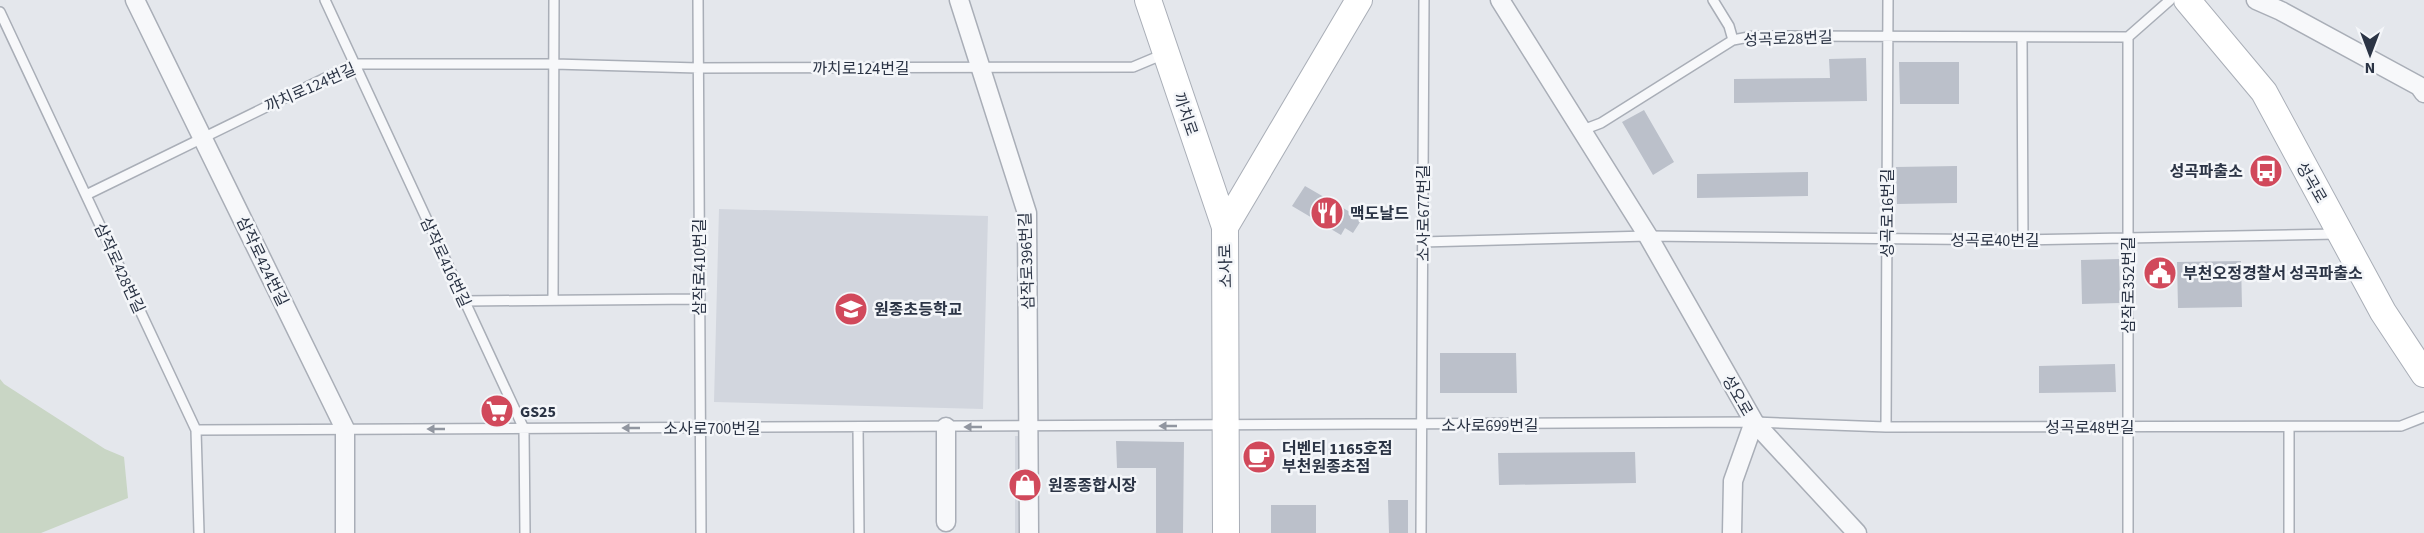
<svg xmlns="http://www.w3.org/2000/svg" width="2424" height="533" viewBox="0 0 2424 533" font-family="'Source Sans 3','Noto Sans KR',sans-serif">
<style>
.built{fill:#d2d6de}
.green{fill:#c9d6c5}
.building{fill:#bbc0ca}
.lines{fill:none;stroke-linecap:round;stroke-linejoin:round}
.lane-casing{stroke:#a9aeb7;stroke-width:12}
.street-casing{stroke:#a9aeb7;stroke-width:21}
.secondary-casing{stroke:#a9aeb7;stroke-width:28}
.lane{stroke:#f7f8fa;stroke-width:9}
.street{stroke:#f7f8fa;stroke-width:18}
.secondary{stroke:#fff;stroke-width:26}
.oneway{fill:#9196a0}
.labels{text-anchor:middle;stroke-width:5;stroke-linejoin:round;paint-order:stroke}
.street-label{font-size:16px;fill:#2b3445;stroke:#f4f6f9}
.poi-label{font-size:16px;font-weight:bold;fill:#2b3445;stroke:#f4f6f9;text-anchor:start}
</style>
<rect width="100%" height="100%" fill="#e4e7ec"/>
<path class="built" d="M719,209L988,216L983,409L714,402Z
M1015,436H1035V533H1015Z"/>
<path class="green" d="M0,379L4,384L105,449L124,457L128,498L41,533H0Z"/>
<path class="building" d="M1866,58L1867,101L1734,103V79L1830,78L1829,59Z
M1899,62H1959V104H1900Z
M1644,110L1674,162L1653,175L1622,122Z
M1957,166V203L1897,204L1896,167Z
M1808,172V196L1697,198V174Z
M1305,186L1362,219L1353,233L1345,228L1341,235L1292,206Z
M2119,259L2120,303L2082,304L2081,260Z
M2241,261L2242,307L2178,308L2177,262Z
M1440,353H1516L1517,393H1440Z
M2115,364L2116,392L2039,393V366Z
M1116,441L1184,442L1183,533H1156V468H1117Z
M1635,452L1636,483L1499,485L1498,453Z
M1388,500H1408V533H1389Z
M1271,505H1316V533H1271Z"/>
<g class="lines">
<g class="lane-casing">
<path id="lane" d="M325,0L524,429L525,533
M698,0L701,533
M1713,0L1729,26L1733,40
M0,12L196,430L199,533
M2022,37L2023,240
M1580,131L1601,123L1733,40L1754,36L2128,37L2170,0
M86,195L354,64H554L698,68L1133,67L1164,54
M1422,242L1648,236L2023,240L2336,234
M553,300L554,0
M465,301L699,299
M858,427L859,533
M1886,427L1888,0
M196,430L1754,422L1886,427L2401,426L2424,417
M1421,533L1424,0
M2128,533V37
M2289,533V427"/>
</g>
<g class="street-casing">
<path id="street" d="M135,0L345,429V533
M959,0L1027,213L1029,533
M1500,0L1648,236L1754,422L1857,533
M2256,0L2281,11L2419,86L2424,93
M946,427V522
M1732,533L1733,481L1754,422"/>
</g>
<g class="secondary-casing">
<path id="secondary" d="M1148,0L1225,227
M2187,0L2264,92L2383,312L2424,374
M1226,533L1225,227L1359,0"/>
</g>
<use href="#lane" class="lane"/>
<use href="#street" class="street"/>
<use href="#secondary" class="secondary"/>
</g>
<defs><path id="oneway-solid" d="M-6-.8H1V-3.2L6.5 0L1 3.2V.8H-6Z" transform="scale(1.5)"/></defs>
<g class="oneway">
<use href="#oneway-solid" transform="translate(1168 426) rotate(180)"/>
<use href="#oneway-solid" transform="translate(973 427) rotate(180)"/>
<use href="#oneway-solid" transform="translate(631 428) rotate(180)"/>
<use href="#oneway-solid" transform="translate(436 429) rotate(180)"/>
</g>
<defs>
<g id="bus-disc" transform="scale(1.725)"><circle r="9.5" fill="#d1495b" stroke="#f4f6f9"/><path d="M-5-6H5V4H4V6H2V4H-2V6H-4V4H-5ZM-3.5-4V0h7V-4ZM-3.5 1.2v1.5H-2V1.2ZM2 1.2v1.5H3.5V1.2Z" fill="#fff"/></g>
<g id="restaurant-disc" transform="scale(1.725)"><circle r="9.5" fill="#d1495b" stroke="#f4f6f9"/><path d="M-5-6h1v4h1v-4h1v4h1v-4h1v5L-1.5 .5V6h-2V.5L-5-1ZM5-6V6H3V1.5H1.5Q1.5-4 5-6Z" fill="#fff"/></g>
<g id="civic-disc" transform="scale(1.725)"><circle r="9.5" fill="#d1495b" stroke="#f4f6f9"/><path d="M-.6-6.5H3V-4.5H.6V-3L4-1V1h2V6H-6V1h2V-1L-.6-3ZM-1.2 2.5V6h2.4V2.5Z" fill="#fff"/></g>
<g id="school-disc" transform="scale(1.725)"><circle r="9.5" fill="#d1495b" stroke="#f4f6f9"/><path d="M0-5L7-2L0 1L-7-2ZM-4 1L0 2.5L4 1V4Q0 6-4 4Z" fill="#fff"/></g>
<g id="supermarket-disc" transform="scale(1.725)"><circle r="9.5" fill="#d1495b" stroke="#f4f6f9"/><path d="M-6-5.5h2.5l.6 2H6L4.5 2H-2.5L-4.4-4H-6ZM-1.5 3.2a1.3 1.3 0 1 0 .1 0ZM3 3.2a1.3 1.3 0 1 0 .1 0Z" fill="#fff"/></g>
<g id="cafe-disc" transform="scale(1.725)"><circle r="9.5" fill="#d1495b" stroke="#f4f6f9"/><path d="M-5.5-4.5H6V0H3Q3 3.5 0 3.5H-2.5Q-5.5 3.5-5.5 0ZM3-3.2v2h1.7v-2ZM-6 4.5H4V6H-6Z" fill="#fff"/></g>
<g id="shop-disc" transform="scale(1.725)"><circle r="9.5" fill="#d1495b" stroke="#f4f6f9"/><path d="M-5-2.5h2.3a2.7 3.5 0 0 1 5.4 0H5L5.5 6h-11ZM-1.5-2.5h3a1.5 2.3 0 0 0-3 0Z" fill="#fff"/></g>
</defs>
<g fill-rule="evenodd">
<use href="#bus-disc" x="2266" y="171"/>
<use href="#restaurant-disc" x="1327" y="213"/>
<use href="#civic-disc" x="2160" y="273"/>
<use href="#school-disc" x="851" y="309"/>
<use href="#supermarket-disc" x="497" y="411"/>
<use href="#cafe-disc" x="1259" y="457"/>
<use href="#shop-disc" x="1025" y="485"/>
</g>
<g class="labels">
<g class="street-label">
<text transform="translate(1788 38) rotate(-2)" y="6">성곡로28번길</text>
<text x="861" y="74">까치로124번길</text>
<text transform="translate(310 87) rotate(-24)" y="6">까치로124번길</text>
<text transform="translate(1186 114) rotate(71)" y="6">까치로</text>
<text transform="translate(2312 182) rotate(60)" y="6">성곡로</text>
<text transform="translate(1423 213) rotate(-90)" y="6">소사로677번길</text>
<text transform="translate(1887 213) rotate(-90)" y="6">성곡로16번길</text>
<text x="1995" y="246">성곡로40번길</text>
<text transform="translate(263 261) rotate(64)" y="6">삼작로424번길</text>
<text transform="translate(1026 261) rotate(-92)" y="6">삼작로396번길</text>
<text transform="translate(446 262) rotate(65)" y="6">삼작로416번길</text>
<text transform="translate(1225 266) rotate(-91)" y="6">소사로</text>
<text transform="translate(699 267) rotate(-90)" y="6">삼작로410번길</text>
<text transform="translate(120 268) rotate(65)" y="6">삼작로428번길</text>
<text transform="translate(2128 285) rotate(-90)" y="6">삼작로352번길</text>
<text transform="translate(1738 395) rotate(60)" y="6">성오로</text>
<text x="1490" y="431">소사로699번길</text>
<text x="2090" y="433">성곡로48번길</text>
<text x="712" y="434">소사로700번길</text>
</g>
<g class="poi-label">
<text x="2243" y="177" text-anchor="end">성곡파출소</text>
<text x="1350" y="219">맥도날드</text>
<text x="2183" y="279">부천오정경찰서 성곡파출소</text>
<text x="874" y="315">원종초등학교</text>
<text x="520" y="417">GS25</text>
<text x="1282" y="454">더벤티 1165호점<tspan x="1282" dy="18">부천원종초점</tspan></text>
<text x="1048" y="491">원종종합시장</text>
</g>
</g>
<g transform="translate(2370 54) rotate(180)" stroke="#f4f6f9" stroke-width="4.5" paint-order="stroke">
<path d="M0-4.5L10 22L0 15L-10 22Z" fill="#2b3445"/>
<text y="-9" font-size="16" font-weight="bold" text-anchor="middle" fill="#2b3445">N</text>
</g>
</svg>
